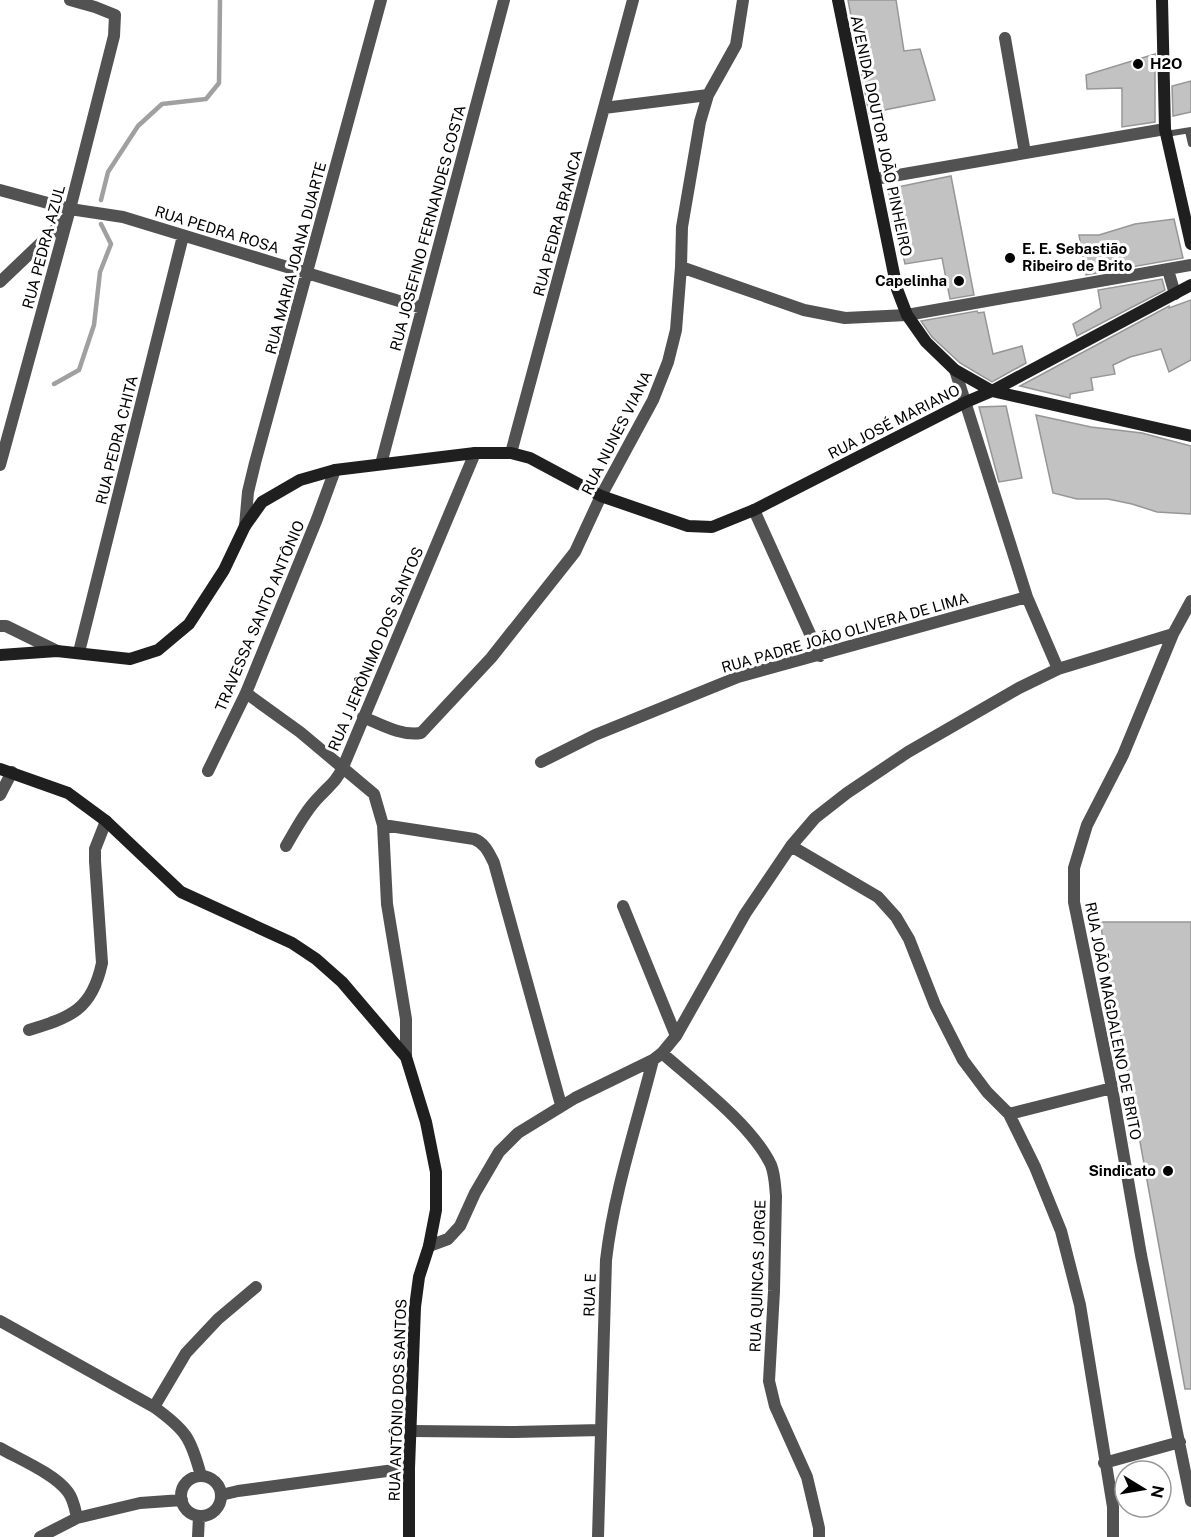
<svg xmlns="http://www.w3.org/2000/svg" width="1191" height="1537" viewBox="0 0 1191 1537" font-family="'Public Sans',sans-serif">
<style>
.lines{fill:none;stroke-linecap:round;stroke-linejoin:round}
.stream{stroke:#a0a0a0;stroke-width:4.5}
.building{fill:#c2c2c2;stroke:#969696;stroke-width:1.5}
.lane{stroke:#525252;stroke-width:6}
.street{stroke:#525252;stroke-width:12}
.secondary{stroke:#1f1f1f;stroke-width:12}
.poi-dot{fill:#000;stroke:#fff;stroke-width:2}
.labels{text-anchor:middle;stroke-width:6;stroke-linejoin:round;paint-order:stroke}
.poi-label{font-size:15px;font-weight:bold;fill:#000;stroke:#fff;text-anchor:start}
.street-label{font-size:15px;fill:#000;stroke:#fff}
</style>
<rect width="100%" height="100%" fill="#fff"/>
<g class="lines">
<path class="stream" d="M101,200L108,172L138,126L162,104L206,99L219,83L220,0
M54,384L79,370L94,325L100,272L111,244L101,224"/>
</g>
<path class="building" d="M848,0H896L904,51L920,49L935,100L869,113Z
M1155,54V122L1122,127V88L1087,89L1086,75Z
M1191,81V112L1173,116L1172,86Z
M951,176L974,295L950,299L942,258L905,264L888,189Z
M1174,219L1183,258L1086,275L1079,235H1099L1135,224Z
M1162,279L1165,290L1077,336L1073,324L1101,308L1098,290Z
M1191,300V360L1169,372L1161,349L1130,357L1113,365L1115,374L1091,378L1093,390L1070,394V398L1020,386L1169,306V308Z
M977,311L978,313L984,312L993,354L1022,346L1026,363L992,382L960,363L932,337L921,321Z
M1006,406L1022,478L999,482L979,407Z
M1036,415L1091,427L1142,433L1191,446V514L1157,512L1132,504L1108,499H1077L1053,493Z
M1100,922H1191V1389H1185Z"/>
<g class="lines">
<path class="lane" d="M1188,131L1191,144
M1166,134L1191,130"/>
<path class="street" d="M1005,38L1025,153
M604,108L708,95
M875,179L1165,129
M0,190L70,209L123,217L422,308
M681,267L804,310L845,318L907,315L1191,265
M1168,270L1175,294
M0,282L66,219
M955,370L1027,597L1058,669
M511,453L633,0
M381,464L504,0
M0,465L70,209L114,36L115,15L95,7L70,0
M754,510L820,656
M245,526L248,492L255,463L381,0
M1191,601L1173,634L1123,755L1087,825L1074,868V902L1112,1088L1141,1255L1191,1501
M0,626H6L57,651
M79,652L183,236
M246,693L300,732L374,794L383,825L387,904L406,1019V1057
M363,717C382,725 401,736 421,733L491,658L575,552L601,496L653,400L668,362L676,330L681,267L682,227L700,122L708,95L736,45L743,0
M541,762L595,735L738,677L1027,597
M208,771L246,693L317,519L335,470
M0,795L12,772
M383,825L474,839C485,843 489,853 494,863L561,1105
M286,846C296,829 305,811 319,797C330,785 336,782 343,767L475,453
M791,846L878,897L896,917L909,939L935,1005L963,1060L987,1092L1009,1114L1035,1167L1061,1231L1080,1305L1113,1507V1537
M623,906L676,1036
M29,1030C71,1017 92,1010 102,963L95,861V849L106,821
M662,1053C696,1083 752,1125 771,1165C775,1175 775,1186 776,1196L774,1291L769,1381L775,1406L807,1477L819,1528V1537
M1009,1114L1112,1088
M429,1246L448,1239L460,1226L475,1193L499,1152L518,1133L575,1098L653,1060L662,1053L676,1036L745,914L791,846L815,818L847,793L908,752L1019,688L1058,669L1173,634
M0,1321L154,1407C186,1430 191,1438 201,1476
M154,1407L186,1353L218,1319L256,1287
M412,1431L515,1432L601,1430
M0,1448C19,1459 55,1474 68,1492C74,1500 75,1509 77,1518
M1104,1463L1180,1442
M181 1496a20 20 0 1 1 40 0a20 20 0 1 1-40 0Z
M221,1495L238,1491L409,1468
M40,1537L77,1518L140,1503L182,1500
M198,1537L199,1516
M598,1537L606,1260C614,1192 636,1127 653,1060"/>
<path class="secondary" d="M838,0L897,289L907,315L926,342L955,370L992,391L1191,436
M1162,0L1165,129L1191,244
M0,655L57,651L130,659L158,650L189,624L224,570L245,526L262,502L300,480L335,470L475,453H511L530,458L601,496L688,526L712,527L754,510L966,402L992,391L1191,285
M0,769L68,793L106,821L181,892L292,943L316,959L342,982L406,1057L426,1122L436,1172V1210L429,1246L419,1277L415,1307L409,1468V1537"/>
</g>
<g class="poi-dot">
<circle cx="1138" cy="64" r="6"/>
<circle cx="1010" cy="258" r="6"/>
<circle cx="959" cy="281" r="6"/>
<circle cx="1168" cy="1171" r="6"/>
</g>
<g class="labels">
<g class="poi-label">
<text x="1150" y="69">H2O</text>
<text x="1022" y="254">E. E. Sebastião<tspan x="1022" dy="17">Ribeiro de Brito</tspan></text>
<text x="947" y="286" text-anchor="end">Capelinha</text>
<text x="1156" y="1176" text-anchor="end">Sindicato</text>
</g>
<g class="street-label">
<text transform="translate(881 136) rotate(78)" y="5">AVENIDA DOUTOR JOÃO PINHEIRO</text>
<text transform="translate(558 223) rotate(-75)" y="5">RUA PEDRA BRANCA</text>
<text transform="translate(428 228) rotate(-75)" y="5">RUA JOSEFINO FERNANDES COSTA</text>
<text transform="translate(217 230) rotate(17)" y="5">RUA PEDRA ROSA</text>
<text transform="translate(44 247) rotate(-75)" y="5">RUA PEDRA AZUL</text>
<text transform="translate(296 258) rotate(-75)" y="5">RUA MARIA JOANA DUARTE</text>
<text transform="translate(894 422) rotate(-27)" y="5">RUA JOSÉ MARIANO</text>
<text transform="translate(617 433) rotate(-63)" y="5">RUA NUNES VIANA</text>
<text transform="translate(117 440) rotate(-76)" y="5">RUA PEDRA CHITA</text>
<text transform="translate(260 616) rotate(-67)" y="5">TRAVESSA SANTO ANTÔNIO</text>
<text transform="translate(845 633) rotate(-16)" y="5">RUA PADRE JOÃO OLIVERA DE LIMA</text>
<text transform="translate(376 649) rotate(-67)" y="5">RUA J JERÔNIMO DOS SANTOS</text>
<text transform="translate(1113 1021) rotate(79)" y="5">RUA JOÃO MAGDALENO DE BRITO</text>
<text transform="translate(758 1276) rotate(-88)" y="5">RUA QUINCAS JORGE</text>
<text transform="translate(590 1295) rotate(-88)" y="5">RUA E</text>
<text transform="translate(398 1400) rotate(-88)" y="5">RUA ANTÔNIO DOS SANTOS</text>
</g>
</g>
<g transform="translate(1143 1489) rotate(101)"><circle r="28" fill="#ffffff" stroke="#999999" stroke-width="1.5"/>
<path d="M0-4.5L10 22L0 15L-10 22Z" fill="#000000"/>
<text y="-9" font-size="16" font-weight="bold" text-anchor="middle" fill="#000000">N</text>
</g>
</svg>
